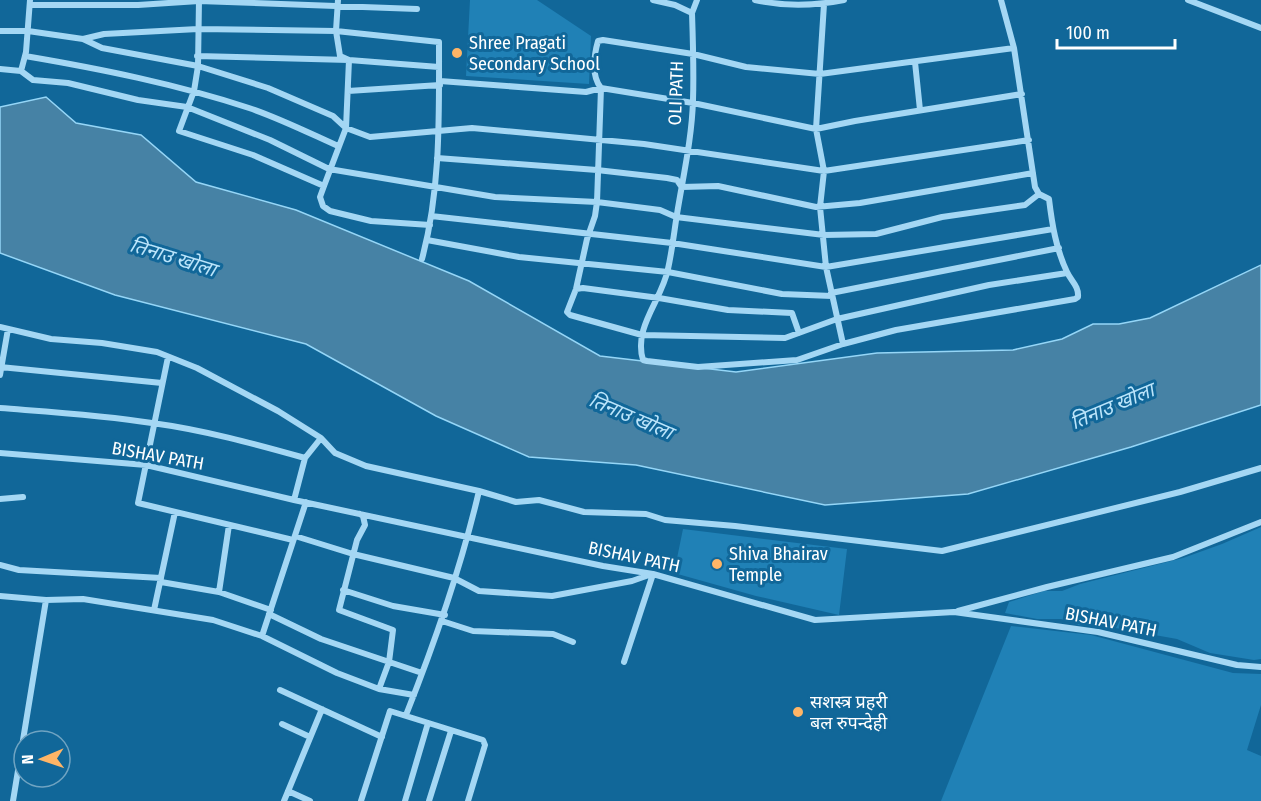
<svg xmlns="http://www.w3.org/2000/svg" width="1261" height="801" viewBox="0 0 1261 801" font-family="'Fira Sans Condensed','Noto Sans Devanagari',sans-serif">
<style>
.green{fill:#2081b6}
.water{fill:#4682a5;stroke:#95d6f7;stroke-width:1.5}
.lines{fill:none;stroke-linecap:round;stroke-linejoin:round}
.minor{stroke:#a4d7f4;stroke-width:6}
.poi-dot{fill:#ffb566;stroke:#116799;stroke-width:2}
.labels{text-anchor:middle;stroke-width:6;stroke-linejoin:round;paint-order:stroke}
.poi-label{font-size:18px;fill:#fff;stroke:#116799;text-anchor:start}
.street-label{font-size:18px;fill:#fff;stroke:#116799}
.water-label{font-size:20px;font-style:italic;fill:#bce5fb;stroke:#116799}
</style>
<rect width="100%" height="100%" fill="#116799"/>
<path class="green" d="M470,0H537L591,36L589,84L466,76Z
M1261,527V659L1254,660L1210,653L1177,639L1110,627L1078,625L1061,619H1037L1005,613L1009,602L1044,591H1062L1080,584L1183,558L1222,544Z
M683,529L847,549L839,615L756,596L674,573Z
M1011,626L1091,635L1233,673L1261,674V705L1247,750L1261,756V801H941Z"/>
<path class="water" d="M46,97L76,123L141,135L196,182L296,210L469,281L600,356L736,372L877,353L1013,350L1062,339L1093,324H1119L1150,318L1261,265V405L1131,447L968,494L825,505L636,465L529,457L436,416L306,344L115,295L0,253V107Z"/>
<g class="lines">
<path class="minor" d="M199,0L198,66L194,91L179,131L253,155L324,186
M338,0L336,31L340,56L349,60L346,128L324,186L320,197L323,206L330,211L371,221L430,225
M653,0L675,5L692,13
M697,0L692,13C693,42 694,71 693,100C692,138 683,177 677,214C674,233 672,251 668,269C662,300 633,327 643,360L647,361L698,367L797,360L843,344L896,330L1075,299L1078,297C1079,286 1071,281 1067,272C1056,249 1052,224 1049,199L1039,194L1035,187L1014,48L1001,0
M755,0C786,7 814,6 844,0
M1188,0L1261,28
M824,4L816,129L824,171L820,207L826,267L843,344
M30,5H138L199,1L417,9
M0,31H28L83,39L104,34L198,29L336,31L439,42C439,115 441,188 422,259
M83,39L102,48L198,66L268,88L333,116L346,128L370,137L472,128L644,144L824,171L1029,140
M1014,48L820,74L746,67L693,54L603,40L598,41C594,55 591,76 601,88L597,202L595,216L587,239L576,289L567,312L570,315L642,335L785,338L837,319L989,285L1067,273
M25,56C101,69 176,84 249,108C279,118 309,133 338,146
M197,56L349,60L439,67
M915,62L920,110
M0,69L21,71L33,80L68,83L138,100L187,107L270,140L329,169L495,197L597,202L660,210L676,217L824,235L876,234L942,217L1025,205L1039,194
M21,71L26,52L30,0
M440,81L586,92L601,88L693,103L816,129L855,121L1022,94
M348,91L440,85
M437,158L597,170L667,178L677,180L681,186
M682,187L718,186L816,207L860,203L1033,173
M431,216L672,243L826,267L1053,229
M427,240L519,257L668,272L782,294L832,296
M576,289L583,288L659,298L728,310L792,313L799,333
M831,293L1059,248
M0,327L51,339L102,343L157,352L197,368L278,411L321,438L335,453L366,466L479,491L516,502L539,500L584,512L646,514L665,520L735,526L942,551L1180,492L1261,468
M168,357L138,503L293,540
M0,367L162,383
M0,375L8,329
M0,408C51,412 102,415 152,423C204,430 255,444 305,458
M0,453L146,465L294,500L603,566L653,574L815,620L954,612L1098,632L1237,665L1261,667
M0,499L23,497
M294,500L305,458L321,438
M360,514L363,516L365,525L357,540L339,610L393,630L389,662L379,689
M295,536L353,554L454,578L479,591L552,596L632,581L649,575
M0,565L19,570L161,578
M161,582L219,592L271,610
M343,590L393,606L445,615
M219,592L229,525
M0,596L46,600L83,599L213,620L262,636L337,673L379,689L414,695
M154,610L175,512
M958,611L1047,587L1173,557L1261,522
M269,614L321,639L422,673
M442,621L473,631L553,634L573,642
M262,636L306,502
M624,662L653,574
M280,690L382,737
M406,715C435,642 461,568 479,491
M282,724L310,737
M288,791L310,801
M13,801L46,600
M284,801L322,709
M361,801L390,711L483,740L485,745L468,801
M405,801L428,723
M429,801L451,731"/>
</g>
<g class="poi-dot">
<circle cx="457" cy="53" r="6"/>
<circle cx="717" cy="564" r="6"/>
<circle cx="798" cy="712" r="6"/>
</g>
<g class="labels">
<g class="poi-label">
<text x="469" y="49">Shree Pragati<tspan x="469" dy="21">Secondary School</tspan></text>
<text x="729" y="560">Shiva Bhairav<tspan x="729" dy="21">Temple</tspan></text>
<text x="810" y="708">सशस्त्र प्रहरी<tspan x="810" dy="21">बल रुपन्देही</tspan></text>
</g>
<g class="street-label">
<text transform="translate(676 93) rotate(-88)" y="6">OLI PATH</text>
<text transform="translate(158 456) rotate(10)" y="6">BISHAV PATH</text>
<text transform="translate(634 557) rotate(12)" y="6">BISHAV PATH</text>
<text transform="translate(1111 622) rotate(11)" y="6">BISHAV PATH</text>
</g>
<g class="water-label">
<text transform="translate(173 257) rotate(17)" y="7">तिनाउ खोला</text>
<text transform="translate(1112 406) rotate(-23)" y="7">तिनाउ खोला</text>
<text transform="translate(631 416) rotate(23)" y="7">तिनाउ खोला</text>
</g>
</g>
<g transform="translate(42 759) rotate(268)"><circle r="28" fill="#116799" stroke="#70a4c2" stroke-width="1.5"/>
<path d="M0-4.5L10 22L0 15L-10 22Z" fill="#ffb566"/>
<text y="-9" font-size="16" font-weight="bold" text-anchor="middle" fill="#ffffff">N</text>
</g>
<path d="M1057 39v9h118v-9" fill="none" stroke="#ffffff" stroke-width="3"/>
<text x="1066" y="39" font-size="18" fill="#ffffff" stroke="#116799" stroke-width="4.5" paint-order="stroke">100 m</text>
</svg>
